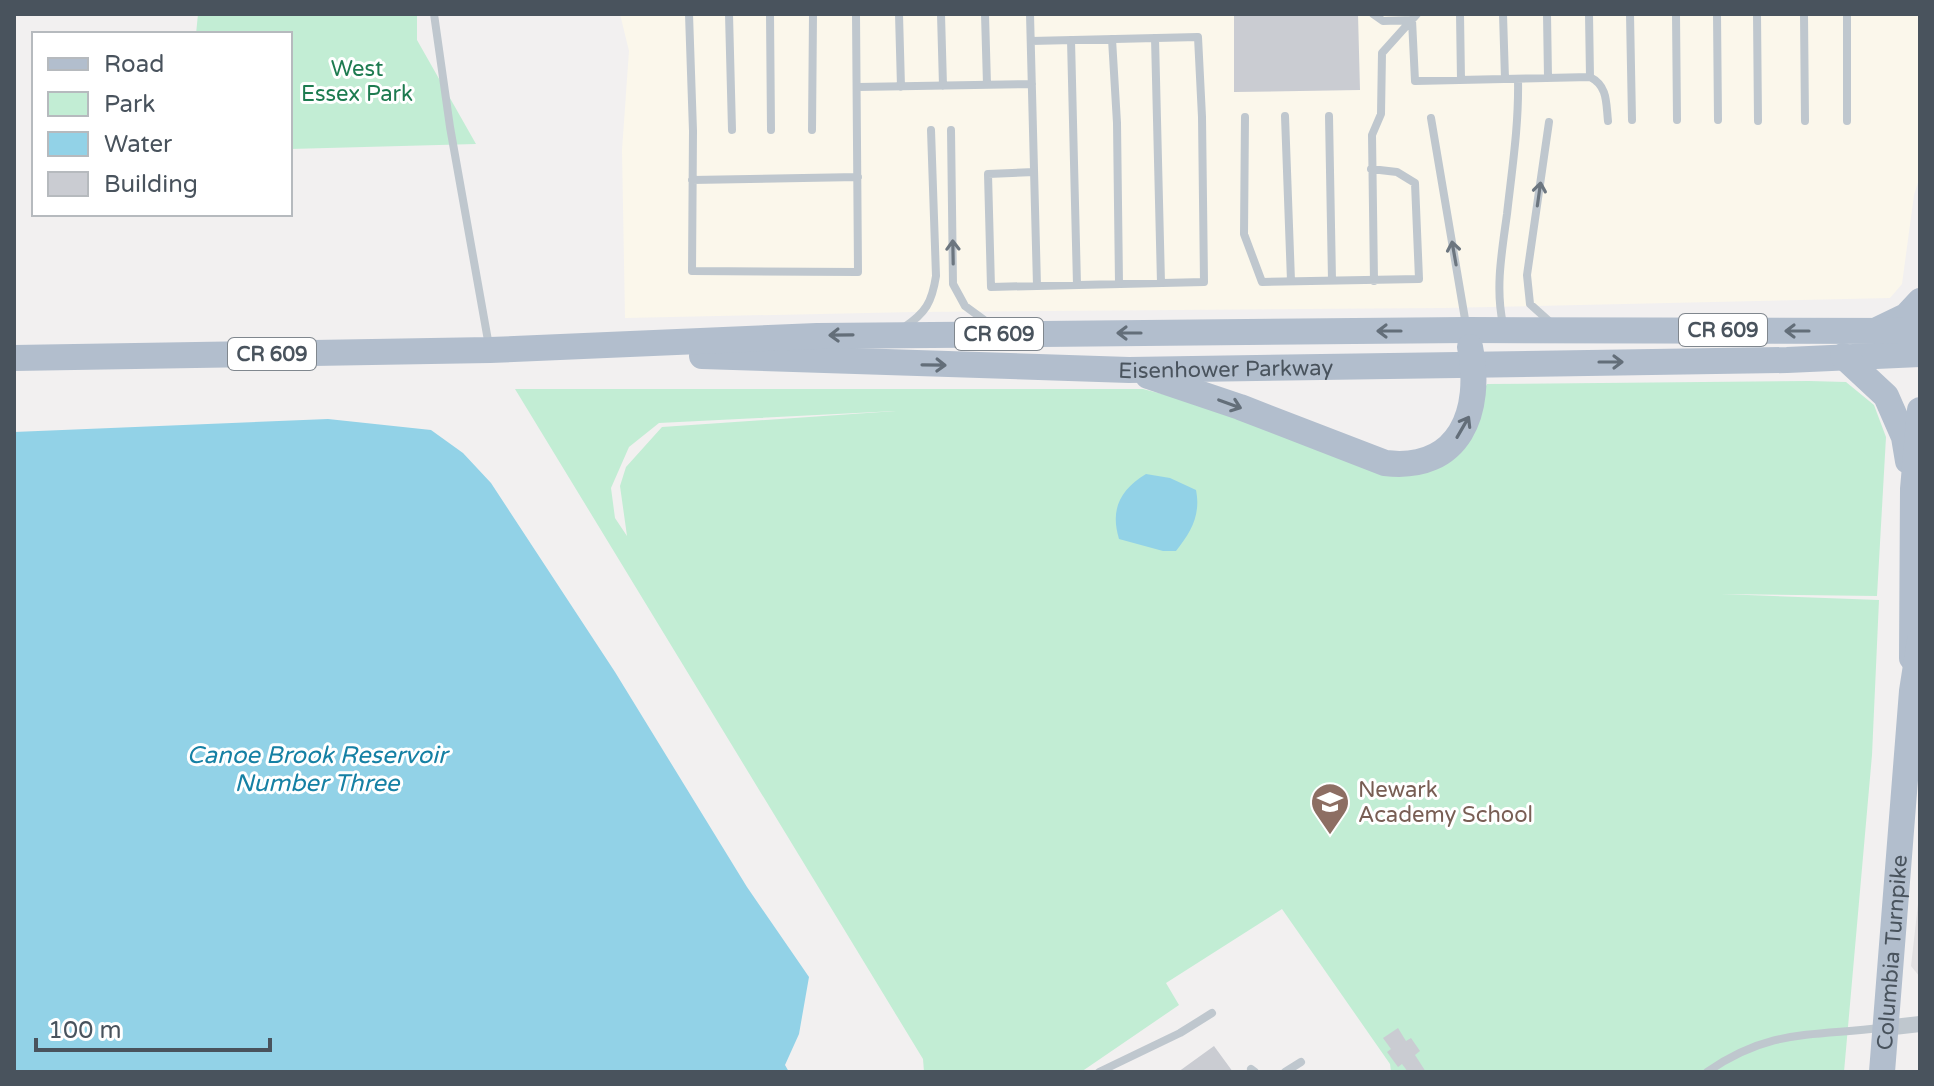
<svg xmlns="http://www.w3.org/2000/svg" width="1934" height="1086" viewBox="0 0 1934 1086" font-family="'Varela Round',sans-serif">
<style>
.commercial{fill:#fbf7eb}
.education{fill:#e3e1e2}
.green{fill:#c2edd4;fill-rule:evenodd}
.water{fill:#92d2e7}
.building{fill:#caccd2}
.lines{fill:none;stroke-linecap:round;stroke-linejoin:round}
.service{stroke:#bfc7ce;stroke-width:8}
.minor{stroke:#bfc7ce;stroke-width:16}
.primary{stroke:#b2becd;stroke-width:26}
.oneway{stroke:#6c767f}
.oneway2{stroke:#636e79}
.labels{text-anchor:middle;stroke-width:6;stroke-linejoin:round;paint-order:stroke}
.shield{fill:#fff;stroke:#80878e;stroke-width:2}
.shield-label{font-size:20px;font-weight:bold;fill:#49535d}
.park-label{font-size:22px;fill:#1d7b50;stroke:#fff}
.street-label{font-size:22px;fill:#49535d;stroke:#fff}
.education-label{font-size:22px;fill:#785e54;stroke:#fff;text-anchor:start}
.water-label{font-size:24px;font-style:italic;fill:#1580a4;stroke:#fff}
</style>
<rect width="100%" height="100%" fill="#f2f0f0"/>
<path class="commercial" d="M620,14H1920V176L1914,195L1902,284L1890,298L1443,308L914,312L625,318L622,150L629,51Z"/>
<path class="education" d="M1920,886V977L1911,966Z"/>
<path class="green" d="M198,14H417V40L476,144L290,149V34H196Z
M1809,381L1846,382L1874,405L1886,437L1877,596L1721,594L1879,600L1872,755L1844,1072H1391L1390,1064L1282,909L1166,983L1179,1005L1081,1072H924L923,1059L515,389H1143L1208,406L1379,473L1451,460L1487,384ZM896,411L662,427L626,467L620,486L627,536L615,518L611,488L629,447L659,423Z"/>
<path class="water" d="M328,419L431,430L463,453L491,483L615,672L747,887L809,977L799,1034L785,1065L789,1072H14V432Z
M1146,474L1170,478L1196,490C1201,515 1191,532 1176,551H1163L1119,539C1110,509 1120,490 1146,474Z"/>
<path class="building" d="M1234,14H1358L1360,90L1234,92Z
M1398,1028L1406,1041L1411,1038L1420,1051L1415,1055L1426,1072H1408L1402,1064L1398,1067L1387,1052L1391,1049L1383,1038Z
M1214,1046L1233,1072H1178Z"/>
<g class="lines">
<path class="service" d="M434,14L450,127L489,346
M689,14L693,131L692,271L858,272L856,14
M729,14L732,130
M770,14L771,130
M899,14L901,87
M941,14L943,86
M985,14L987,85
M1030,14L1037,286
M1373,14L1383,21L1412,20L1415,81L1590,77C1608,86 1606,103 1608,121
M1460,14L1461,80
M1503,14L1505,79
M1547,14L1548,78
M1589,14L1590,77
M1630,14L1632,120
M1676,14L1677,120
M1717,14L1718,120
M1757,14L1758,121
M1804,14L1805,121
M1847,14V121
M1155,38L1161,283
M1112,39L1117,123L1119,284
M1071,40L1077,285
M1031,41L1198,37L1202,117L1204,282L991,287L988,174L1034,172
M858,87L1032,84
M1285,116L1291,281
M1329,116L1332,280
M1245,117L1244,234L1262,282L1419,279L1415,183L1397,172L1371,169
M1431,118L1466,325
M1549,122L1527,275L1530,304L1550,322
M812,130L813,14
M951,130L953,284L965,306L991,325
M692,180L858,177
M1374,281L1372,135L1381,114L1382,53L1417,14
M1503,324C1495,288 1502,251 1507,214C1512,169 1519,125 1518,79
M903,328C926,313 932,302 936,276L931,130
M1251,1069L1255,1072
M1099,1072L1180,1033L1212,1013
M1285,1072L1301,1062
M1707,1072C1769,1029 1811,1036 1881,1028"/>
<path class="minor" d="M1885,1028L1920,1024"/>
<g class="primary">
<path d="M1879,329L1906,316L1920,301"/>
<path id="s1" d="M702,356L1129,370L1787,360L1920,354"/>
<path d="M1843,356L1886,396L1904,437L1908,461"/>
<path d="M14,358L490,350L817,336L1467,330L1920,331"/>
<path d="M1148,376L1240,407L1385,463C1460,472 1483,411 1470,347"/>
<path d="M1912,658L1913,489L1920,410"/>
<path id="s2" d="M1882,1072L1912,691L1920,640"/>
</g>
</g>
<defs><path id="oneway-shaft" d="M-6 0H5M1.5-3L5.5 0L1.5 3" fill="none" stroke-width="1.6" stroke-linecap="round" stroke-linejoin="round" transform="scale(2)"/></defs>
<g class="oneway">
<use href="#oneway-shaft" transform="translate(1539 194) rotate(-82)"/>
<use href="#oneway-shaft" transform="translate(953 252) rotate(-91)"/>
<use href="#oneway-shaft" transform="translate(1454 253) rotate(-100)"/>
</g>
<g class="oneway2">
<use href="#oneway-shaft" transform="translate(1389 331) rotate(180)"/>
<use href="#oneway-shaft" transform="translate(1797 331) rotate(-180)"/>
<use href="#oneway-shaft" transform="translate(1129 333) rotate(180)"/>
<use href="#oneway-shaft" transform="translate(841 335) rotate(179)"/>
<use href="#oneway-shaft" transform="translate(1611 362)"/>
<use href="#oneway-shaft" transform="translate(934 365) rotate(1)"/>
<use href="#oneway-shaft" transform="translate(1230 404) rotate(20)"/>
<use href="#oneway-shaft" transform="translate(1463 427) rotate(-60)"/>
</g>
<defs>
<g id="school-pin" transform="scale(2)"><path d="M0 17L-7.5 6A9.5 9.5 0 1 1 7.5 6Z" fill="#8d6e63" stroke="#fff"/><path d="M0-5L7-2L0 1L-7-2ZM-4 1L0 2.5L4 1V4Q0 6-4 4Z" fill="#fff"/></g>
</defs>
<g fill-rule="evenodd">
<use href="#school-pin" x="1330" y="802"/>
</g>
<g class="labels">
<g class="shield">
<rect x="1679" y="314" width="88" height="32" rx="6"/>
<rect x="955" y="318" width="88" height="32" rx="6"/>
<rect x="228" y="338" width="88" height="32" rx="6"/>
</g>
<g class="shield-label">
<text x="1723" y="337">CR 609</text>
<text x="999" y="341">CR 609</text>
<text x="272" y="361">CR 609</text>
</g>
<g class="park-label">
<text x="357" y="76">West<tspan x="357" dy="25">Essex Park</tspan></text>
</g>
<g class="street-label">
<text dy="8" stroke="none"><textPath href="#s1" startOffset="524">Eisenhower Parkway</textPath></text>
<text dy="8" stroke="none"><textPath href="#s2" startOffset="120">Columbia Turnpike</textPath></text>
</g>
<g class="education-label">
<text x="1358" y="797">Newark<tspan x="1358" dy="25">Academy School</tspan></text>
</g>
<g class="water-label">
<text x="317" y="763">Canoe Brook Reservoir<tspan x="317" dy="28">Number Three</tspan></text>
</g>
</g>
<rect width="1934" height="1086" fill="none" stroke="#49535d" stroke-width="32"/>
<rect x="32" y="32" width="260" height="184" fill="#ffffff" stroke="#b6babe" stroke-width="2"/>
<rect x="48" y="58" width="40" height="12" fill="#b2becd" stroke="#b6babe" stroke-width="2"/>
<text x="104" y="72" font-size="24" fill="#49535d">Road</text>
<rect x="48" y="92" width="40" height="24" fill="#c2edd4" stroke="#b6babe" stroke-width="2"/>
<text x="104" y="112" font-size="24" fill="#49535d">Park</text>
<rect x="48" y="132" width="40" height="24" fill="#92d2e7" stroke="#b6babe" stroke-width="2"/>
<text x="104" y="152" font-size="24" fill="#49535d">Water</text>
<rect x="48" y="172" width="40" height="24" fill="#caccd2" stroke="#b6babe" stroke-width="2"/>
<text x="104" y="192" font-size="24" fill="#49535d">Building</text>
<path d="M36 1038v12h234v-12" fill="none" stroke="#49535d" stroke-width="4"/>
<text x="48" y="1038" font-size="24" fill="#49535d" stroke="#ffffff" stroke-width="6" paint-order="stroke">100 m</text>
</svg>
